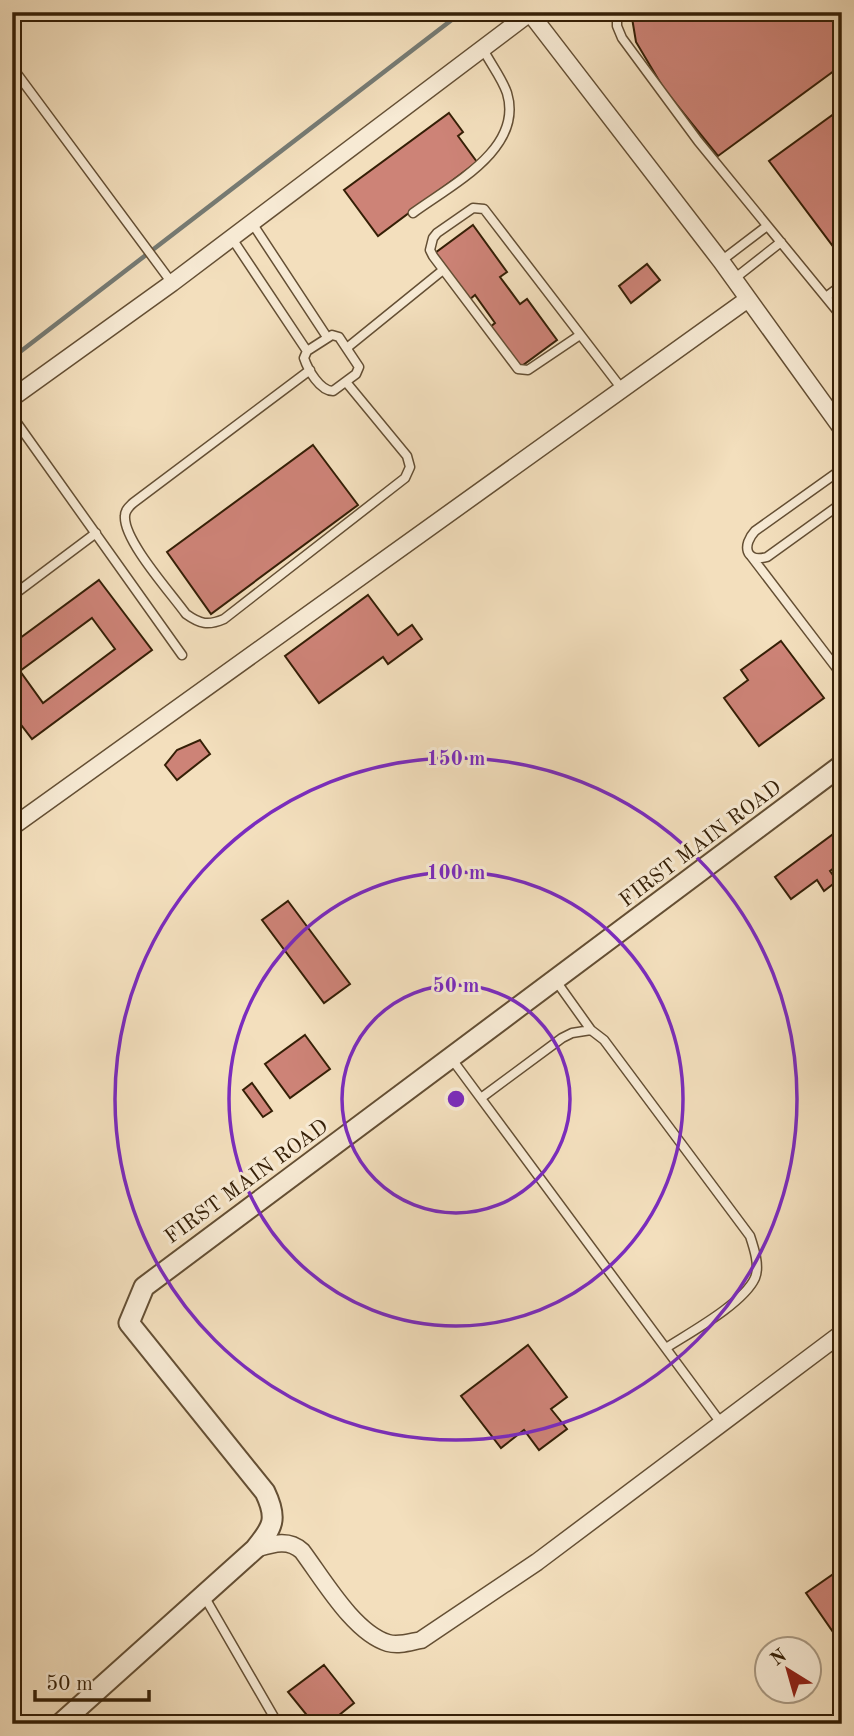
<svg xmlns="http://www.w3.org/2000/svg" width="854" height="1736" viewBox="0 0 854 1736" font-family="'Old Standard TT',serif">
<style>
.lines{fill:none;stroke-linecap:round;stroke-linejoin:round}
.stream{stroke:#767b74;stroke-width:4.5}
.building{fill:#cd8377;stroke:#351f06;stroke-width:2;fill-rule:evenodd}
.service-casing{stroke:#644f34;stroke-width:11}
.minor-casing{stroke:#644f34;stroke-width:19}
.tertiary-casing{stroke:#644f34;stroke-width:23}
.service{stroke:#f7ead4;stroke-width:8}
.minor{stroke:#f7ead4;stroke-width:16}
.tertiary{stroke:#f7ead4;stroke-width:19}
.ring{fill:none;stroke:#7b2cbf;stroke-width:3.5}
.labels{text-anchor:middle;stroke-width:6;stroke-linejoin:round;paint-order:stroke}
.street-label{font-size:21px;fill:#351f06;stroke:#f7ead4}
.centre{fill:#7b2cbf;stroke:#f7ead4;stroke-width:3.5}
.ring-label{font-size:21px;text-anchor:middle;font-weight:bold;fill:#7b2cbf;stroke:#f7ead4;stroke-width:6;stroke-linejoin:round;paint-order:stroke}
</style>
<rect width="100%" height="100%" fill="#f3dfbd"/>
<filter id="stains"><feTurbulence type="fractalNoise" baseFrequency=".00286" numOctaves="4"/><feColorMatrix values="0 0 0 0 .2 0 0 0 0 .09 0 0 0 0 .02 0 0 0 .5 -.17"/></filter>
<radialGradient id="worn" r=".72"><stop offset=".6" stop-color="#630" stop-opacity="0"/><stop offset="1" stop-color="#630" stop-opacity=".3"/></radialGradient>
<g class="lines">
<path class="stream" d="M12,358L462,12"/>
</g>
<path class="building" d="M631,12H842V65L718,156L664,89L636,42Z
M842,108V244L835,249L769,161Z
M449,113L463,132L458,136L477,162L378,236L344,190Z
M473,225L507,272L500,277L520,304L527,299L557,340L519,368L489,328L495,323L475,295L469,300L435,253Z
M647,264L660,280L631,303L619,286Z
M313,445L358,505L211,614L167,552Z
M99,580L152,650L32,739L12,713V644ZM92,618L115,649L43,703L20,671Z
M368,595L398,635L412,625L422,639L388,664L383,657L319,703L285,656Z
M781,641L824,698L759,746L724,698L748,680L741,670Z
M200,740L210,754L177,780L165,765L177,750Z
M836,832L842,840V862L830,871L837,881L824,891L817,880L791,899L775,877Z
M288,901L350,984L324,1003L262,920Z
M305,1035L330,1069L290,1098L265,1064Z
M252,1083L272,1111L263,1117L243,1090Z
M528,1345L567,1397L551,1409L567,1429L539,1450L524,1430L501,1448L461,1396Z
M842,1568V1645L806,1593Z
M324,1665L354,1703L328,1724H314L288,1692Z"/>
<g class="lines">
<g class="service-casing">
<path id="service" d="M617,12V26L622,38L698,141L842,317
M12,67L172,283
M413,213C451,185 524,149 507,93C502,78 490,63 483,49
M252,223L327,337
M231,237L307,351
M721,261L767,226
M734,279L781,242
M826,297L842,285
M332,335L339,337L359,367L356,374L333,391C320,391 308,370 304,358L307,351Z
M580,335L528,370L518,369L433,256L430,250L433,238L437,233L473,208L484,209L622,389
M348,347L443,270
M310,370L133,503C129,507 125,510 125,516C123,540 171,593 186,614C200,624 208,626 224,619L405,478L410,467L407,456L346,382
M12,416L182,655
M842,469L755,531C742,545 745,563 767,557L842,503
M751,556L838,670
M12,596L96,533
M556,981L591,1030
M451,1058L721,1423
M481,1098L562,1038L572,1033L591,1030L604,1040L750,1236C754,1248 760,1266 755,1278C743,1304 689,1333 666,1348
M204,1596L278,1724"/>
</g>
<g class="minor-casing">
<path id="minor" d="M530,13L721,261L842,429
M12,398L172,283L531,12
M12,827L748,299
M255,1549C272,1544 288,1538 302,1551C323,1579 354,1633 388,1643C399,1646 410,1642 421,1640L537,1562L842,1333"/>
</g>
<g class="tertiary-casing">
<path id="tertiary" d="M60,1724L255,1549C273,1527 278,1519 265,1492L129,1323L144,1287L842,765"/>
</g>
<use href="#service" class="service"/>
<use href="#minor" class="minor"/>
<use href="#tertiary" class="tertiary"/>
</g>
<g class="ring">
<circle cx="456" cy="1099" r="114"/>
<circle cx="456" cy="1099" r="227"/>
<circle cx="456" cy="1099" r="341"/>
</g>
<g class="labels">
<g class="street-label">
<text transform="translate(700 843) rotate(-37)" y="7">FIRST MAIN ROAD</text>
<text transform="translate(246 1181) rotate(-36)" y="7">FIRST MAIN ROAD</text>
</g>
</g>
<circle cx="456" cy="1099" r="10" class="centre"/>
<g class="ring-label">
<text x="456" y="765">150 m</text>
<text x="456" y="879">100 m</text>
<text x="456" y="992">50 m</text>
</g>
<rect width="854" height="1736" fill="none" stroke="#f3dfbd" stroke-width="42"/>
<rect x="14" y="14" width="826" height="1708" fill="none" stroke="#351f06" stroke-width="3.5"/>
<rect x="21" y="21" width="812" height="1694" fill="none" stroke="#351f06" stroke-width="2"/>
<g transform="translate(788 1670) rotate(323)"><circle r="33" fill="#f7ead4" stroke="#a99982" stroke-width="2"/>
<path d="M0-5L12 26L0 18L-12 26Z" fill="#8f2418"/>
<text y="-10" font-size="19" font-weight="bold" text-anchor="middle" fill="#351f06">N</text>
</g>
<path d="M35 1690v10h114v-10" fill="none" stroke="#351f06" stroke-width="3.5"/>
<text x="46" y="1690" font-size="21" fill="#351f06" stroke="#f7ead4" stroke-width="5" paint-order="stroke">50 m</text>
<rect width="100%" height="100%" filter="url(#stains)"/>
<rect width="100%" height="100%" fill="url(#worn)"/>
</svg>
